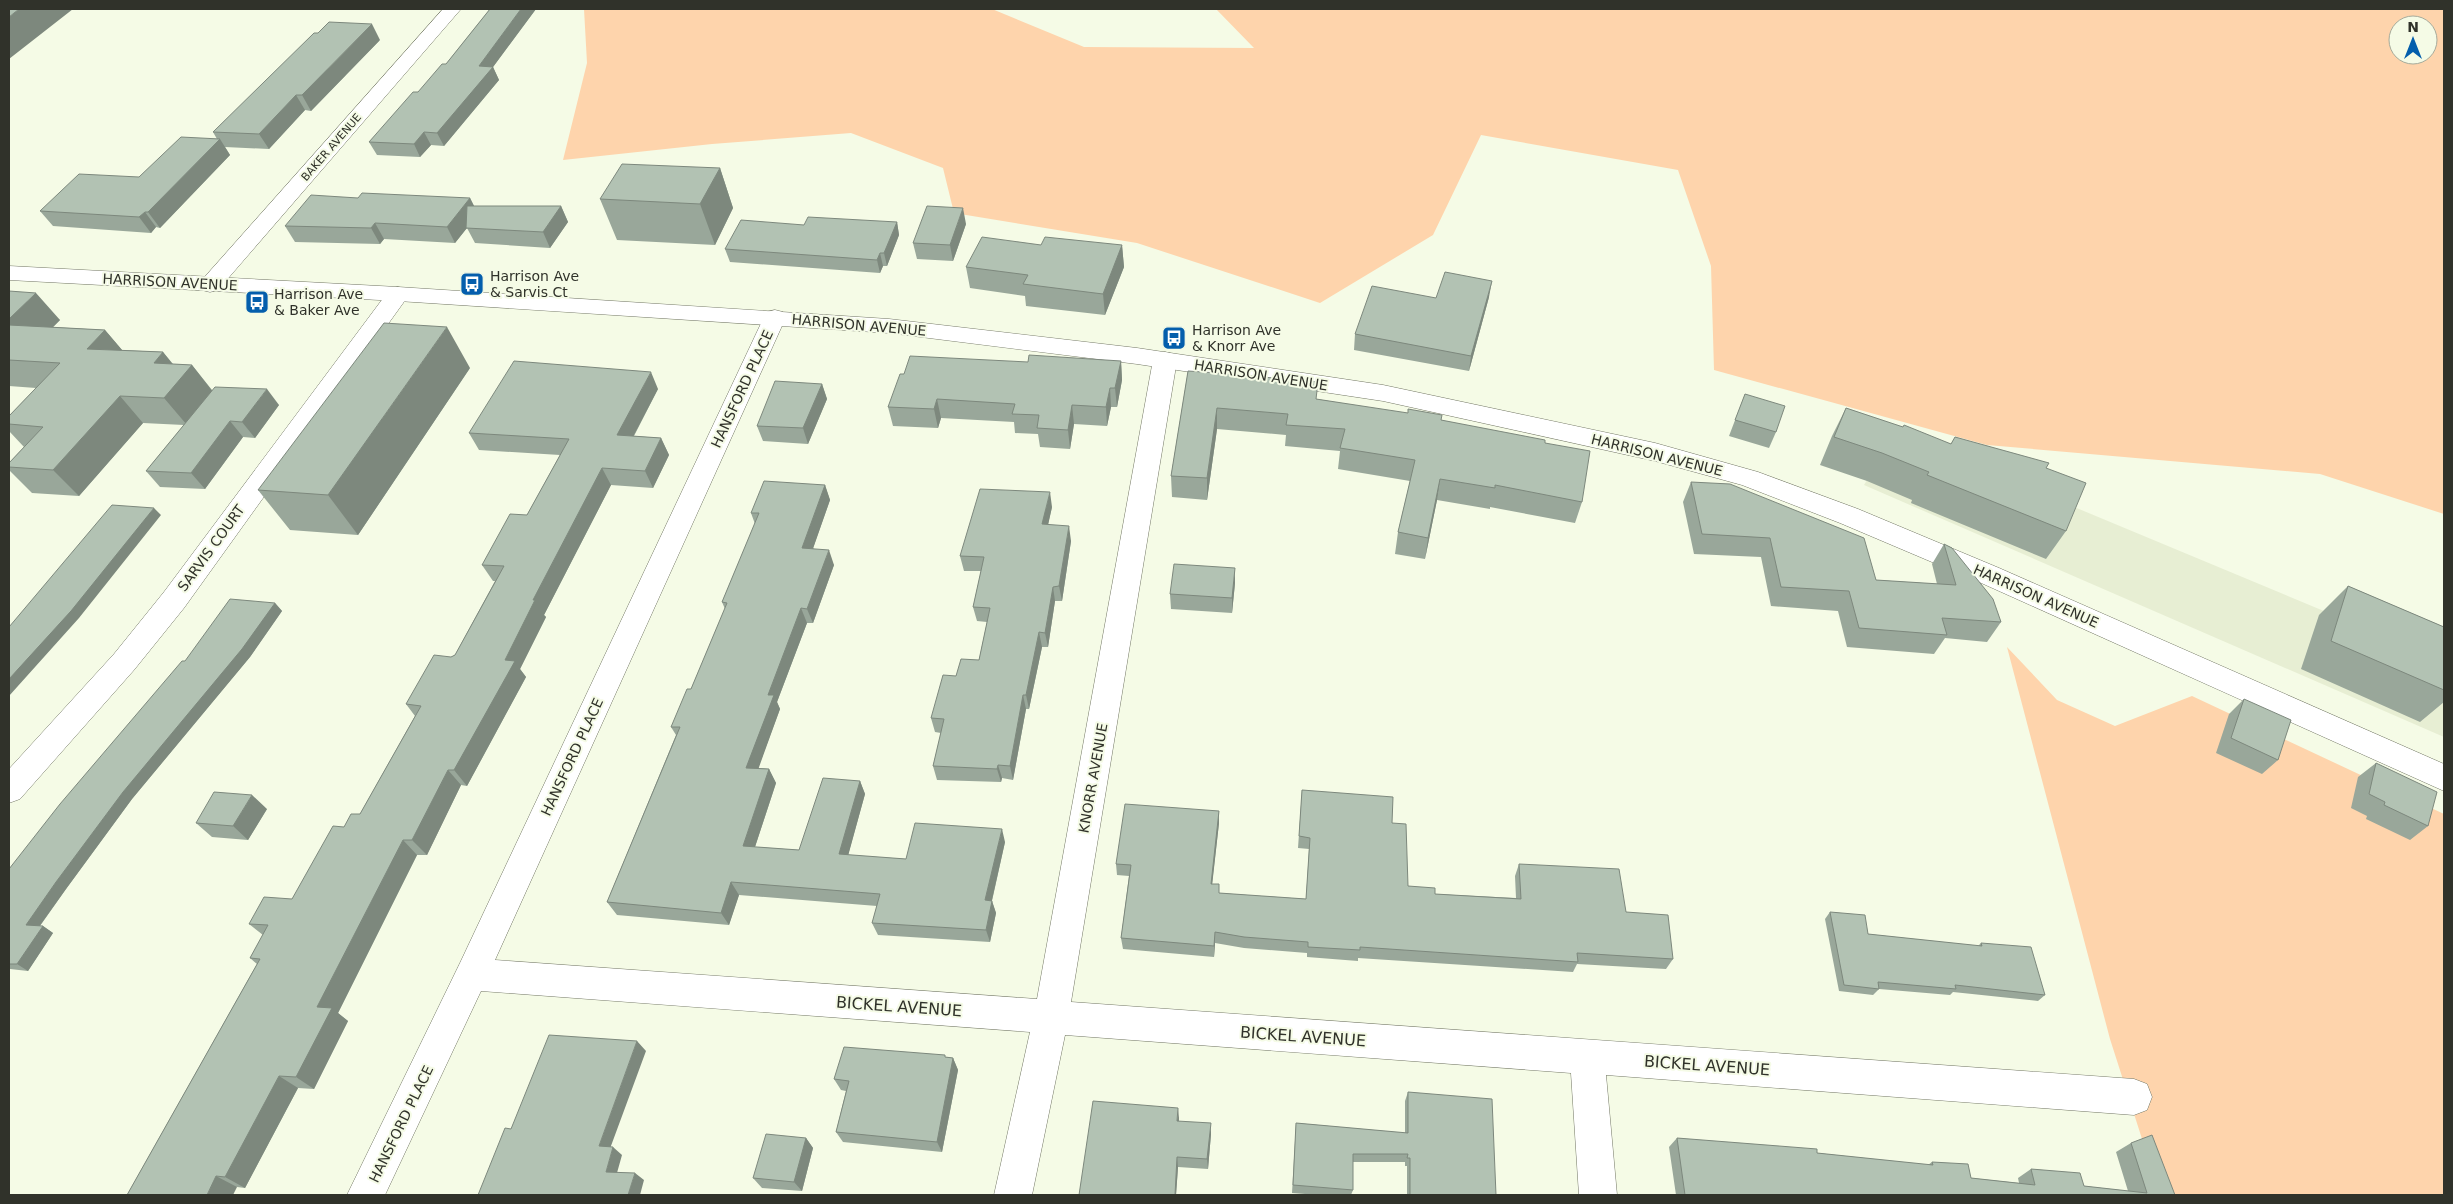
<svg xmlns="http://www.w3.org/2000/svg" width="2453" height="1204" viewBox="0 0 2453 1204" font-family="'DejaVu Sans',sans-serif">
<style>
.built{fill:#e7eed3}
.green{fill:#fed4ac;fill-rule:evenodd}
.lines{fill:none;stroke-linecap:round;stroke-linejoin:round}
.minor-casing{stroke:#737765;stroke-width:1}
.secondary-casing{stroke:#737765;stroke-width:1}
.minor{fill:#fff;fill-rule:evenodd}
.secondary{fill:#fff;fill-rule:evenodd}
.wall{fill:#99a79a}
.shaded-wall{fill:#7d887d}
.building{fill:#b2c2b3;stroke:#7d887d}
.labels{text-anchor:middle;stroke-width:4;stroke-linejoin:round;paint-order:stroke}
.far-street-label{font-size:11px;fill:#30322a;stroke:#f5fbe6}
.poi-label{font-size:14px;fill:#30322a;stroke:#f5fbe6;text-anchor:start}
.street-label{font-size:14px;fill:#30322a;stroke:#f5fbe6}
.near-street-label{font-size:16px;fill:#30322a;stroke:#f5fbe6}
</style>
<rect width="100%" height="100%" fill="#f5fbe6"/>
<path class="built" d="M1888,445L2031,489L2444,661V737L1864,485Z"/>
<path class="green" d="M584,9H992L1084,47L1254,48L1216,9H2444V514L2320,474L1987,445L1714,370L1711,266L1678,170L1481,135L1433,235L1320,303L1137,243L954,213L943,168L851,133L712,144L563,160L587,63ZM2398,25H2428V55H2398Z
M2007,647L2057,700L2115,726L2192,696L2444,814V1195H2160L2110,1039Z"/>
<g class="lines">
<g class="minor-casing">
<path id="minor" d="M443,9H461L218,290L210,292L202,290L199,285L202,280Z
M398,287L406,289L409,294L406,299L184,608L134,670L20,799L9,803V769L114,654L164,592L390,289Z
M775,310L783,312L786,317L495,960L1037,999L1153,360L1157,354L1165,352L1173,354L1177,360L1071,1002L2134,1079L2147,1084L2152,1097L2147,1110L2134,1115L1606,1075L1617,1195H1579L1571,1073L1065,1035L1032,1195H994L1030,1032L481,991L385,1195H347L460,963L764,317L767,312Z"/>
</g>
<g class="secondary-casing">
<path id="secondary" d="M9,266L398,287L889,319L1137,348L1383,385L1655,443L1758,472L1858,509L1999,568L2444,764V791L1979,582L1840,523L1742,485L1655,461L1383,401L1137,364L889,333L398,301L9,280Z"/>
</g>
<use href="#minor" class="minor"/>
<use href="#secondary" class="secondary"/>
</g>
<path class="wall" d="M490,9H536L493,67L499,80L444,146L431,145L420,157L377,155L369,142L446,64Z
M380,40L311,111L305,110L269,149L225,147L230,155L160,228L156,227L151,233L53,226L40,211L139,177L217,139L213,132Z
M720,168L733,208L715,245L617,240L600,199Z
M470,198L474,206H561L568,222L550,248L475,243L467,228L455,243L384,239L380,244L295,242L285,226Z
M897,222L899,235L887,266H883L880,273L730,262L725,249L804,225Z
M966,224L953,261L917,259L913,243Z
M1041,245H1122L1124,267L1105,315L1026,306L1025,296L970,288L966,267Z
M9,291L60,320L53,327L105,330L122,350L163,352L173,364L192,365L212,390L279,405L255,438L243,437L205,489L160,487L146,471L184,425L143,423L79,496L32,493L9,470V463L24,447L9,431V416L36,388L9,386Z
M1489,297L1469,371L1354,350L1355,334L1436,298Z
M1121,361L1122,380L1117,407H1111L1107,426L1074,424L1070,449L1040,447L1038,434L1015,433L1014,422L941,418L938,428L893,426L888,407L904,374L1028,362Z
M470,368L358,535L290,530L258,490Z
M1188,371L1317,399L1441,420L1545,443L1582,502L1575,523L1490,507V509L1437,500L1425,559L1395,554L1398,532L1410,481L1338,469L1340,451L1285,446L1286,435L1217,429L1207,500L1172,497L1171,476Z
M822,384L827,399L808,444L763,441L757,426Z
M658,389L634,436L661,438L669,455L653,488L611,485L544,615L546,617L520,669L526,677L467,786L461,785L427,855H417L338,1013L348,1021L314,1089L298,1088L245,1188L237,1187L127,1195L257,964L250,958L263,935L249,924L292,899L344,827L360,814L415,716L406,704L451,657L455,655L495,581H493L482,565L527,515L560,455L479,450L469,433Z
M1745,394L1776,432L1769,448L1729,436Z
M1846,408L1951,444L1955,437L2046,468L2066,531L2046,559L1911,503L1912,500L1867,481L1820,465L1832,436Z
M1691,482L1876,580L1937,584L1932,564L1944,544L2001,622L1987,642L1945,638L1934,654L1847,647L1838,611L1771,606L1761,557L1694,554L1683,502Z
M825,485L830,500L813,548L834,565L813,623H807L777,702L780,709L758,768L769,769L776,783L755,847L799,850L860,781L865,794L848,855L906,859L1005,842L992,901L996,913L990,942L878,935L872,923L877,906L739,895L729,925L617,915L607,902L676,735L671,727L691,689L725,609L722,602L755,524L751,513Z
M1052,507L1048,524L1071,541L1062,601H1055L1048,647H1042L1029,709H1026L1013,780L1002,778L1001,782L937,780L933,766L941,733L935,732L931,718L956,676L979,660L987,622L977,621L973,607L981,571H964L960,556Z
M1235,583L1232,613L1171,609L1170,594Z
M2348,586L2444,627V702L2420,722L2301,669L2319,615Z
M275,603L282,611L250,657L132,799L66,889L40,926H43L53,933L28,971L10,969L9,970V869Z
M2244,699L2278,760L2262,774L2216,753L2229,714Z
M2376,763L2428,826L2410,840L2366,819L2367,816L2351,808L2358,777Z
M1302,790L1392,823L1408,886L1435,894L1516,898L1515,876L1519,864L1626,912L1673,959L1666,969L1577,964L1573,972L1358,958V961L1307,957V953L1244,948L1215,943L1214,957L1123,949L1121,938L1129,876L1117,875L1116,864L1219,811V823L1212,884L1219,893L1306,899L1309,849L1298,848Z
M267,809L248,840L212,837L196,823Z
M1830,912L1868,934L1978,946L1981,943L2045,995L2038,1001L1953,992L1950,995L1879,989L1873,995L1839,991L1825,919Z
M947,1057L953,1058L958,1070L942,1152L843,1142L836,1132L846,1091L841,1090L834,1079Z
M1408,1092L1496,1195H1407V1166H1405V1162H1353V1190L1351,1195H1318L1292,1193L1296,1123L1405,1133V1101Z
M1179,1118V1121L1211,1134L1208,1169L1178,1167L1176,1195H1079Z
M806,1138L813,1148L802,1191L762,1188L753,1178Z
M1677,1138L1928,1165L1932,1162L1971,1178L2019,1183L2018,1178L2031,1169L2084,1186L2128,1191L2116,1152L2131,1143L2175,1195H2179H1676L1669,1147Z"/>
<path class="shaded-wall" d="M19,9H73L9,59V17Z
M521,9H536L493,67L499,80L444,146L437,133L479,66Z
M372,24L380,40L311,111L302,95Z
M296,95L305,110L269,149L259,134Z
M424,132L431,145L420,157L414,144Z
M220,139L230,155L160,228L148,212Z
M720,168L733,208L715,245L700,204Z
M470,198L478,214L455,243L447,227Z
M561,206L568,222L550,248L543,232Z
M963,208L966,224L953,261L950,245Z
M145,212L156,227L151,233L139,217Z
M897,222L899,235L887,266L884,253Z
M375,223L384,239L380,244L371,228Z
M1122,245L1124,267L1105,315L1103,294Z
M880,253L883,266L880,273L877,260Z
M1492,281L1489,297L1469,371L1471,356Z
M36,293L60,320L28,352L9,330V319Z
M447,327L470,368L358,535L328,495Z
M105,330L128,357L87,349Z
M163,352L182,376L192,365L213,392L187,425L164,398L154,363Z
M1121,361L1122,380L1117,407L1115,388Z
M651,372L658,389L625,452L617,435Z
M822,384L827,399L808,444L803,428Z
M1110,388L1111,407L1107,426L1106,407Z
M267,389L279,405L255,438L242,422Z
M120,396L143,423L79,496L53,470Z
M937,399L941,418L938,428L934,409Z
M1072,405L1074,424L1070,449L1068,430Z
M1217,408V429L1207,500V478Z
M230,421L243,437L205,489L191,473Z
M661,438L669,455L653,488L645,471Z
M602,468L611,485L544,615L546,617L520,669L526,677L467,786L454,770L533,600Z
M1440,479L1437,500L1425,559L1428,538Z
M825,485L830,500L808,563L802,548Z
M1050,492L1052,507L1045,539L1042,524Z
M154,508L161,515L79,618L9,696V679Z
M1069,526L1071,541L1062,601L1059,586Z
M829,550L834,565L813,623L807,609Z
M1235,568V583L1232,613V598Z
M1053,587L1055,601L1048,647L1045,633Z
M275,603L282,611L250,657L132,799L66,889L36,931L26,925L56,882L123,792Z
M801,608L807,623L777,702L780,709L754,781L746,768L768,695Z
M1039,632L1042,647L1029,709L1026,695Z
M1023,695L1026,709L1013,780L1010,766Z
M998,765L1002,778L1001,782L997,769Z
M769,769L776,783L751,859L743,846Z
M448,770L461,785L427,855L412,840Z
M860,781L865,794L845,867L839,854Z
M252,795L267,809L248,840L233,826Z
M1219,811V823L1211,895V884Z
M1002,829L1005,842L989,913L985,900Z
M403,840L417,855L338,1013L348,1021L314,1089L296,1077L317,1007Z
M731,882L739,895L729,925L721,913Z
M992,901L996,913L990,942L986,930Z
M43,926L53,933L28,971L17,964Z
M1215,932V943L1214,957V946Z
M637,1041L646,1051L608,1154L599,1146Z
M953,1058L958,1070L942,1152L937,1142Z
M279,1076L298,1088L245,1188L225,1177Z
M1178,1108L1179,1118L1178,1131L1177,1121Z
M1211,1123V1134L1208,1169L1207,1159Z
M806,1138L813,1148L802,1191L794,1182Z
M613,1147L622,1155L615,1180L606,1172Z
M1177,1157L1178,1167L1176,1195H1175Z
M635,1173L644,1180L640,1195H628Z
M216,1176L237,1187L233,1195H207Z"/>
<path class="building" d="M9,9H19L9,17Z
M490,9H521L479,66L493,67L437,133L424,132L414,144L369,142L413,92H418L442,64H446Z
M329,22L372,24L302,95H296L259,134L213,132L314,33H318Z
M181,137L220,139L148,212H145L139,217L40,211L79,174L139,177Z
M622,164L720,168L700,204L600,199Z
M362,193L470,198L447,227L375,223L371,228L285,226L311,195L358,198Z
M467,206H561L543,232L466,228Z
M927,206L963,208L950,245L913,243Z
M808,217L897,222L884,253H880L877,260L725,249L741,220L804,225Z
M982,237L1041,245L1045,237L1122,245L1103,294L1023,284L1028,275L966,267Z
M1445,272L1492,281L1471,356L1355,334L1372,286L1436,298Z
M9,291L36,293L9,319Z
M384,323L447,327L328,495L258,490Z
M9,325L105,330L87,349L163,352L154,363L192,365L164,398L120,396L53,470L9,467V463L43,427L9,424V416L60,363L9,360Z
M1029,355L1121,361L1115,388H1110L1106,407L1072,405L1068,430L1037,428L1039,415L1012,414L1015,404L937,399L934,409L888,407L900,374H904L910,356L1028,362Z
M514,361L651,372L617,435L661,438L645,471L602,468L533,600H535L505,660L515,661L454,770H448L412,840H403L317,1007L332,1008L296,1077L279,1076L225,1177L216,1176L207,1195H127L260,959L250,958L268,925L249,924L264,897L292,899L333,826L344,827L351,814H360L421,706L406,704L434,655L451,657L455,655L504,566L482,565L510,514L527,515L569,439L469,433Z
M1188,371L1218,373L1318,382L1316,399L1408,413V409L1442,415L1441,420L1545,440V443L1590,451L1582,502L1495,485V488L1440,479L1428,538L1398,532L1415,460L1340,448L1345,429L1286,425L1288,414L1217,408L1207,478L1171,476Z
M775,381L822,384L803,428L757,426Z
M215,387L267,389L242,422L230,421L191,473L146,471Z
M1745,394L1785,406L1776,432L1735,420Z
M1846,408L1903,427L1904,425L1951,444L1955,437L2049,463L2046,468L2086,483L2066,531L1927,475L1929,472L1882,453L1834,437Z
M764,481L825,485L802,548L829,550L807,609L801,608L768,695H774L746,768L769,769L743,846L799,850L823,778L860,781L839,854L906,859L915,823L1002,829L985,900L992,901L986,930L872,923L880,894L731,882L721,913L607,902L680,727H671L687,689H691L727,603L722,602L759,513H751Z
M1691,482L1730,484L1864,538L1876,580L1956,585L1944,544L1952,548L1993,599L2001,622L1942,618L1947,635L1859,628L1849,591L1781,587L1770,538L1702,534Z
M980,489L1050,492L1042,524L1069,526L1059,586L1053,587L1045,633L1039,632L1026,695H1023L1010,766L998,765L997,769L933,766L944,719L931,718L943,675L956,676L961,659L979,660L990,608L973,607L984,557L960,556Z
M112,505L154,508L71,611L9,679V627Z
M1174,564L1235,568L1232,598L1170,594Z
M2348,586L2444,627V690L2331,641Z
M230,599L275,603L242,649L123,792L56,882L26,925L43,926L17,964H9V869L60,804L182,661H185Z
M2244,699L2291,720L2278,760L2231,738Z
M2376,763L2437,792L2428,826L2384,805L2385,802L2369,794Z
M1302,790L1393,797L1392,823L1406,824L1408,886L1435,888V894L1521,899L1519,864L1619,869L1626,912L1668,915L1673,959L1577,953L1578,962L1360,947V950L1308,947V942L1244,937L1215,932L1214,946L1121,938L1131,865L1116,864L1125,804L1219,811L1211,884H1219V893L1306,899L1310,838L1299,836Z
M214,792L252,795L233,826L196,823Z
M1830,912L1865,915L1868,934L1982,946L1981,943L2031,947L2045,995L1955,985L1956,989L1878,982L1879,989L1844,985Z
M549,1035L637,1041L599,1146L613,1147L606,1172L635,1173L628,1195H478L505,1128L511,1129Z
M844,1047L945,1055V1057L953,1058L937,1142L836,1132L849,1081L834,1079Z
M1408,1092L1492,1099L1496,1195H1410V1158H1407L1408,1154H1353V1190L1293,1185L1296,1123L1408,1133Z
M1093,1101L1178,1108L1177,1121L1211,1123L1207,1159L1177,1157L1175,1195H1079Z
M766,1134L806,1138L794,1182L753,1178Z
M2152,1135L2175,1195H2179H1685L1677,1138L1817,1149V1153L1933,1165L1932,1162L1968,1164L1971,1178L2035,1185L2031,1169L2080,1173L2084,1186L2147,1193L2131,1143Z"/>
<defs>
<g id="bus-square" transform="scale(1.25)"><rect x="-9" y="-9" width="18" height="18" rx="4" fill="#045eac" stroke="#f5fbe6"/><path d="M-5-6H5V4H4V6H2V4H-2V6H-4V4H-5ZM-3.5-4V0h7V-4ZM-3.5 1.2v1.5H-2V1.2ZM2 1.2v1.5H3.5V1.2Z" fill="#fff"/></g>
</defs>
<g fill-rule="evenodd">
<use href="#bus-square" x="472" y="284"/>
<use href="#bus-square" x="257" y="302"/>
<use href="#bus-square" x="1174" y="338"/>
</g>
<g class="labels">
<g class="far-street-label">
<text transform="translate(331 147) rotate(-49)" y="4">BAKER AVENUE</text>
</g>
<g class="poi-label">
<text x="490" y="281">Harrison Ave<tspan x="490" dy="16">&amp; Sarvis Ct</tspan></text>
<text x="274" y="299">Harrison Ave<tspan x="274" dy="16">&amp; Baker Ave</tspan></text>
<text x="1192" y="335">Harrison Ave<tspan x="1192" dy="16">&amp; Knorr Ave</tspan></text>
</g>
<g class="street-label">
<text transform="translate(170 282) rotate(3)" y="5">HARRISON AVENUE</text>
<text transform="translate(859 325) rotate(5)" y="5">HARRISON AVENUE</text>
<text transform="translate(1261 375) rotate(9)" y="5">HARRISON AVENUE</text>
<text transform="translate(742 389) rotate(-65)" y="5">HANSFORD PLACE</text>
<text transform="translate(1657 455) rotate(14)" y="5">HARRISON AVENUE</text>
<text transform="translate(211 548) rotate(-54)" y="5">SARVIS COURT</text>
<text transform="translate(2036 596) rotate(24)" y="5">HARRISON AVENUE</text>
<text transform="translate(572 757) rotate(-65)" y="5">HANSFORD PLACE</text>
<text transform="translate(1093 778) rotate(-80)" y="5">KNORR AVENUE</text>
<text transform="translate(401 1124) rotate(-64)" y="5">HANSFORD PLACE</text>
</g>
<g class="near-street-label">
<text transform="translate(899 1006) rotate(4)" y="6">BICKEL AVENUE</text>
<text transform="translate(1303 1036) rotate(4)" y="6">BICKEL AVENUE</text>
<text transform="translate(1707 1065) rotate(4)" y="6">BICKEL AVENUE</text>
</g>
</g>
<rect width="2453" height="1204" fill="none" stroke="#30322a" stroke-width="20"/>
<g transform="translate(2413 40)"><circle r="24" fill="#f5fbe6" stroke="#a6ab9b"/>
<path d="M0-4L9 19L0 12L-9 19Z" fill="#045eac"/>
<text y="-8" font-size="14" font-weight="bold" text-anchor="middle" fill="#30322a">N</text>
</g>
</svg>
